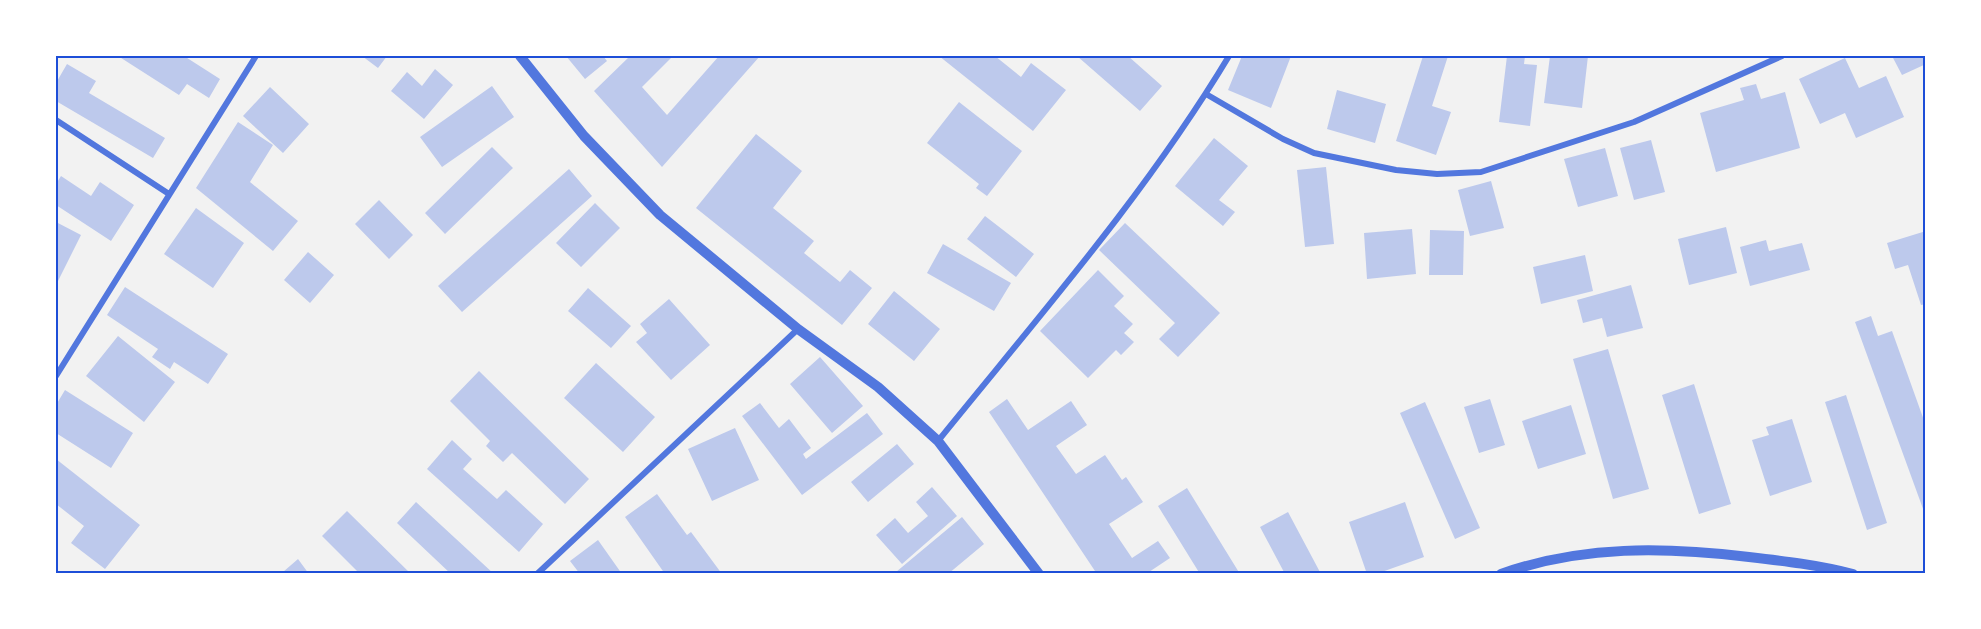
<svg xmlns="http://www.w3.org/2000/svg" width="1981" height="629" viewBox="0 0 1981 629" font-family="Jost,sans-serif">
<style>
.building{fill:#bdc9ec}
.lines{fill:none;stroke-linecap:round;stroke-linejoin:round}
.minor{stroke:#5277de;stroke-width:6}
.tertiary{stroke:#5277de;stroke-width:10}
.neatline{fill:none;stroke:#1d4ed8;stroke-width:2}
</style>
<rect width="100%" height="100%" fill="#f2f2f2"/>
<path class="building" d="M118,56H184L220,79L209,98L187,84L179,95Z
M362,56H387L378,68Z
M566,56H603L607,61L585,79Z
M630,56H673L642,87L667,115L719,56H760L662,167L594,91Z
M939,56H995L1021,77L1031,63L1066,90L1033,131Z
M1077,56H1128L1162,86L1140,111Z
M1242,56H1291L1271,108L1228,90Z
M1423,56H1448L1432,106L1451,112L1436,155L1396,141Z
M1507,56H1525L1524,64L1537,65L1530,126L1499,122Z
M1550,56H1588L1582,108L1544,103Z
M1892,56H1926V64L1902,75Z
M1845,58L1859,88L1886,76L1904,117L1856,138L1845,113L1820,124L1799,79Z
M67,64L96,81L89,93L165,138L153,158L56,101V83Z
M435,69L453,85L424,119L391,91L407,72L422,86Z
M1756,84L1761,99L1785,92L1800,148L1716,172L1700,113L1744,100L1740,88Z
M492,86L514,117L442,167L420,137Z
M270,87L309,124L283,153L243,116Z
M1337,90L1386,104L1375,143L1327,129Z
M959,102L1022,151L987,196L976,188L979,184L927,143Z
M238,122L273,145L250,182L298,221L273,251L196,188Z
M756,134L802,171L773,208L814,241L804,253L840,282L850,270L872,288L842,325L696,208Z
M1214,138L1248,166L1219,200L1235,212L1223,226L1175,186Z
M1651,140L1665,192L1634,200L1620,148Z
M492,147L513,168L445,234L425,213Z
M1605,148L1618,196L1578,207L1564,159Z
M1326,167L1334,244L1305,247L1297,170Z
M569,169L592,196L462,312L438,286Z
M61,176L91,196L100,182L134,205L111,241L56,205V184Z
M1491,181L1504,228L1470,236L1458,190Z
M379,200L413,235L389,259L355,224Z
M595,203L620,228L581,267L556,243Z
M196,208L244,243L213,288L164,254Z
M985,216L1034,254L1016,277L967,239Z
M56,222L81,235L56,285Z
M1125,223L1220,313L1178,357L1159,339L1175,323L1099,250Z
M1726,227L1737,273L1689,285L1678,239Z
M1412,229L1416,274L1367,279L1364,233Z
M1430,230L1464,231L1463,275H1429Z
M1926,231V304L1921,305L1908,265L1895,269L1887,243Z
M1766,240L1769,251L1802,243L1810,270L1750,286L1740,247Z
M943,244L1011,283L994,311L927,273Z
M308,252L334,275L310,303L284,280Z
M1585,255L1593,291L1541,304L1533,267Z
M1098,270L1124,296L1114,306L1133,324L1124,333L1134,342L1121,355L1116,350L1088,378L1040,331Z
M1631,285L1643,328L1607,337L1602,318L1583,323L1577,300Z
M125,287L228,354L208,384L174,362L170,369L152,357L158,349L107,315Z
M588,288L631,326L611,348L568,311Z
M894,291L940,329L914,361L868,324Z
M669,299L710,345L671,380L636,342L647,333L640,324Z
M1871,316L1878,336L1892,331L1926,426V517L1855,322Z
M118,336L175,382L144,422L86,376Z
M1608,349L1649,489L1613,499L1573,359Z
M820,357L863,406L832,433L790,384Z
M596,363L655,417L623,452L564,398Z
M479,371L589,479L565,504L512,453L503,462L486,446L490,441L450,401Z
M1694,384L1731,504L1699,514L1662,395Z
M65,390L133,433L111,468L56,433V405Z
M1846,395L1887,523L1867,530L1825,402Z
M1007,399L1028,430L1071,401L1087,425L1056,446L1076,474L1105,455L1122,480L1126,477L1143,502L1109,524L1132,558L1158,541L1170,558L1146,574H1097L989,412Z
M1490,399L1505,445L1479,453L1464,407Z
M1425,402L1480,528L1455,539L1400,413Z
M760,403L779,428L789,419L811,448L803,454L806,459L867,413L883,434L802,495L742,416Z
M1571,405L1586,454L1538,469L1522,421Z
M1792,419L1812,482L1770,496L1752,440L1769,435L1766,427Z
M735,428L759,480L712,501L688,449Z
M452,440L472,459L463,469L497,499L506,490L543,524L519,552L427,469Z
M897,444L914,464L868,502L851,482Z
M56,459L140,525L105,569L71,543L84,526L56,504Z
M932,487L957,516L902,564L876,535L895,518L908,533L928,516L916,502Z
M1187,488L1240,574H1200L1158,506Z
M657,494L687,535L691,532L722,574H665L625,517Z
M416,502L494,574H451L397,523Z
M1405,502L1424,557L1376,574H1367L1349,522Z
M347,511L411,574H360L322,536Z
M1288,512L1321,574H1285L1260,527Z
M962,517L984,544L948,574H897L896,572Z
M598,540L622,574H580L570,561Z
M298,559L309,574H285L283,572Z"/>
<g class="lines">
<path class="minor" d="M1206,94L1283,139L1314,153L1396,170L1437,174L1481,172L1634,122L1782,56
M56,120L169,194
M56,376L256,56
M938,441C1039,316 1146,194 1229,56
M537,574L798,329"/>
<path class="tertiary" d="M520,56L584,136L660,215L798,329L878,387L938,441L1039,574
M1501,574C1582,545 1665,547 1749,557C1784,561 1819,565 1853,574"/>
</g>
<rect width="1981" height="629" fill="none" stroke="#ffffff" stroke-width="114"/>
<rect x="57" y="57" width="1867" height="515" class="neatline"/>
</svg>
